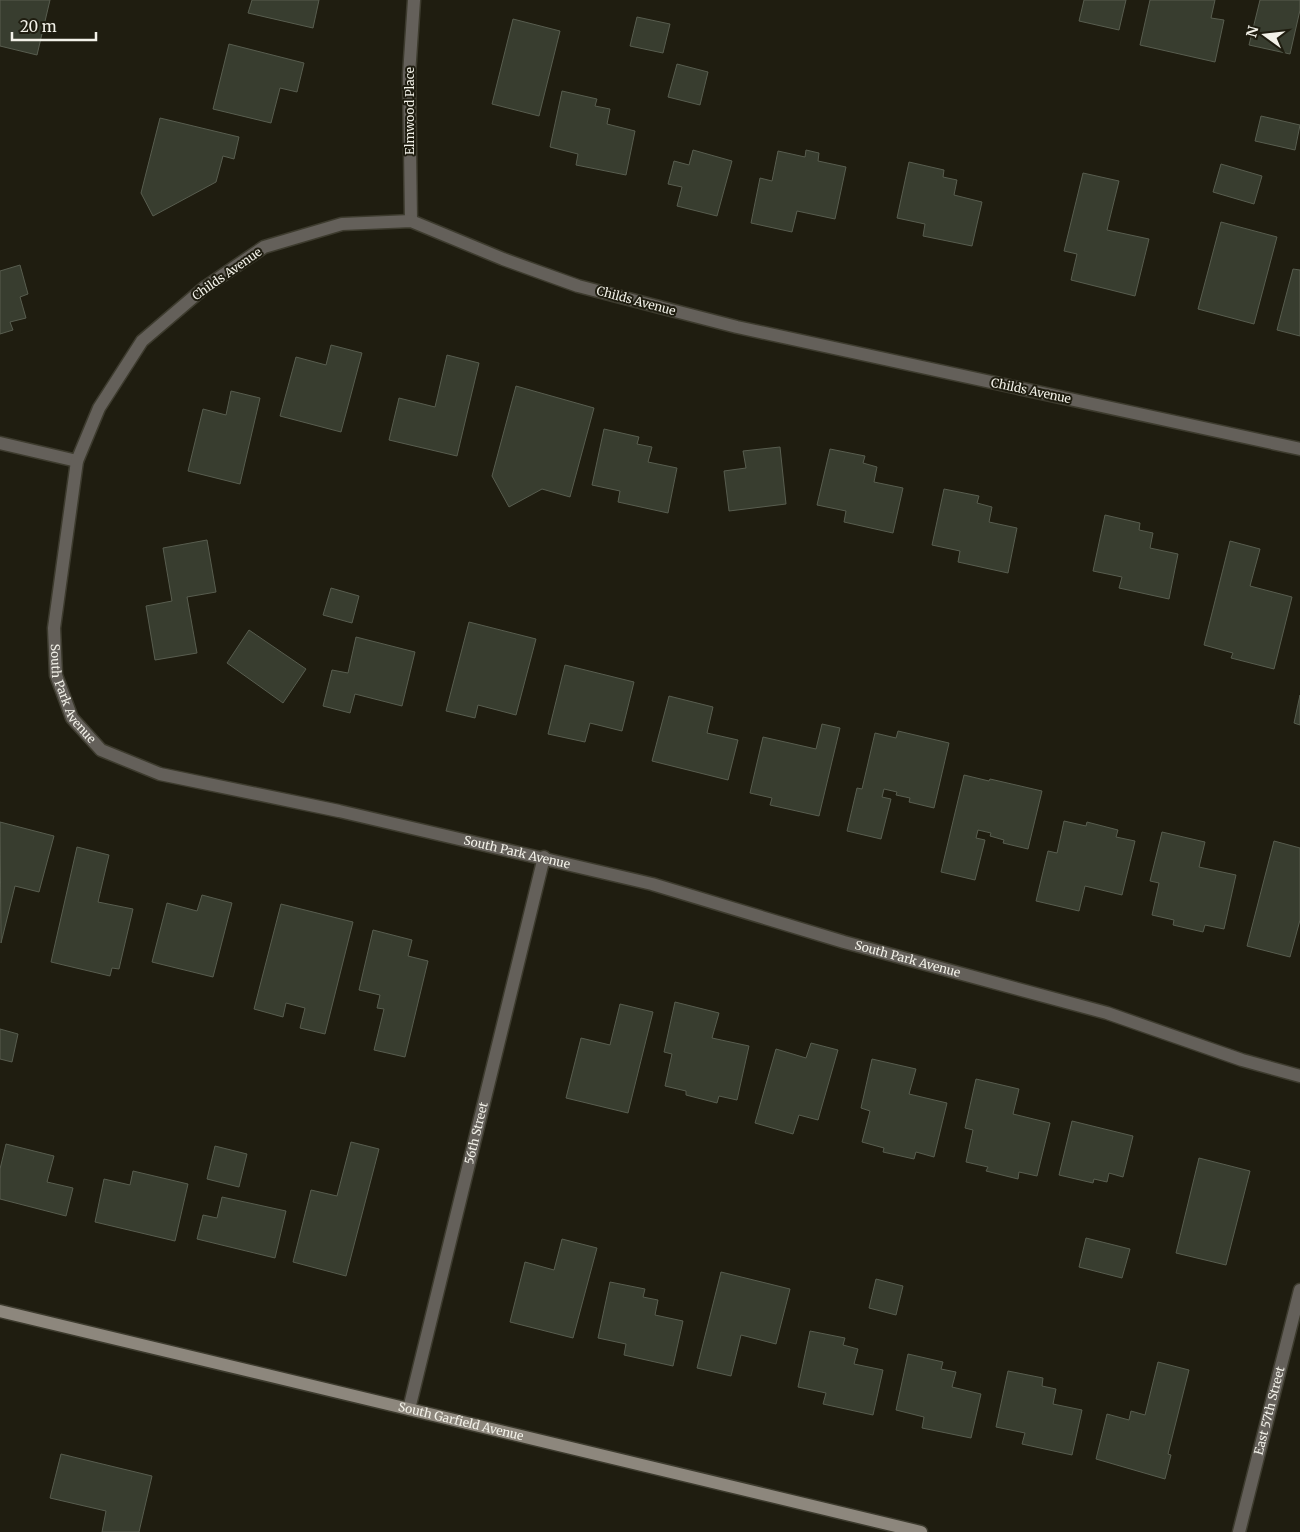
<svg xmlns="http://www.w3.org/2000/svg" width="1300" height="1532" viewBox="0 0 1300 1532" font-family="Merriweather,serif">
<style>
.building{fill:#383d2f;stroke:#585d4f}
.lines{fill:none;stroke-linecap:round;stroke-linejoin:round}
.street-casing{stroke:#3d3b2e;stroke-width:15}
.secondary-casing{stroke:#3d3b2e;stroke-width:15}
.street{stroke:#64605a;stroke-width:12}
.secondary{stroke:#8d877d;stroke-width:12}
.labels{text-anchor:middle;stroke-width:4;stroke-linejoin:round;paint-order:stroke}
.street-label{font-size:12px;fill:#f2f1e8;stroke:#1f1d10}
</style>
<rect width="100%" height="100%" fill="#1f1d10"/>
<path class="building" d="M0,0H50L37,55L0,46Z
M252,0H319L313,28L248,13Z
M1084,0H1126L1119,30L1079,21Z
M1150,0H1215L1211,18L1224,20L1215,62L1140,45Z
M1260,0H1300V10L1290,54L1249,45Z
M637,17L670,24L663,53L630,46Z
M513,19L560,31L539,116L492,104Z
M229,44L304,63L297,92L280,88L271,123L213,109Z
M677,64L708,72L700,105L668,97Z
M562,91L597,99L595,106L610,109L607,124L635,131L626,175L576,165L578,154L550,147Z
M1261,116L1300,125L1295,150L1255,141Z
M160,118L239,137L234,159L223,156L216,182L153,216L141,193Z
M693,150L732,161L717,216L677,206L682,187L668,184L674,161L689,165Z
M806,150L819,153L818,161L846,167L835,219L797,211L792,232L751,223L760,178L772,181L778,151L805,157Z
M909,162L944,170L943,177L957,180L954,195L982,202L972,246L923,236L925,224L897,218Z
M1221,164L1262,176L1254,204L1213,192Z
M1083,173L1119,181L1107,230L1149,239L1135,296L1071,280L1077,254L1064,251Z
M1221,222L1277,237L1254,324L1198,309Z
M20,265L28,294L20,297L26,318L10,322L13,330L0,334V271Z
M1293,269L1300,270V336L1277,330Z
M331,345L362,353L341,432L280,416L296,357L326,365Z
M447,355L479,363L457,456L389,440L399,398L435,407Z
M516,386L594,408L570,497L542,489L509,507L492,476Z
M231,391L260,398L240,484L188,471L203,409L226,415Z
M604,429L639,437L637,444L652,447L648,462L677,468L668,513L618,502L620,491L592,485Z
M780,447L786,504L729,511L724,471L746,468L743,451Z
M830,449L865,456L863,463L877,467L874,482L903,488L893,533L844,522L846,511L817,505Z
M944,489L979,496L977,503L992,507L989,522L1017,528L1008,573L958,562L960,551L932,545Z
M1105,515L1140,523L1139,530L1153,533L1150,548L1178,554L1169,599L1119,588L1122,577L1093,571Z
M207,540L216,592L187,597L197,653L155,660L146,606L172,601L163,548Z
M1230,541L1260,549L1250,586L1292,597L1274,669L1231,658L1233,653L1204,645Z
M331,588L359,596L352,623L323,615Z
M469,622L536,639L516,715L478,705L475,718L446,711Z
M249,630L306,669L283,703L227,663Z
M356,637L415,652L402,706L355,694L350,713L323,706L332,670L348,673Z
M565,665L634,682L622,731L590,723L585,742L548,734Z
M1300,695V725L1294,723Z
M669,696L713,707L707,733L738,740L728,780L652,761Z
M822,724L840,728L819,816L770,805L772,798L750,793L763,737L816,749Z
M898,731L949,743L934,808L909,802L910,798L896,795L897,792L884,789L882,797L891,799L881,839L847,831L857,788L862,789L875,733L896,738Z
M964,775L989,781L990,779L1042,791L1028,849L1003,843L1004,840L990,836L991,833L978,830L976,838L985,840L975,880L941,872Z
M1064,821L1086,826L1087,822L1118,830L1116,837L1135,841L1122,895L1085,886L1079,911L1036,901L1048,851L1057,853Z
M0,822L54,836L39,892L15,886L1,943Z
M1162,832L1205,842L1199,867L1236,875L1224,929L1205,925L1203,932L1173,925L1174,920L1152,915L1159,883L1150,881Z
M1274,841L1300,848V920L1290,957L1247,946Z
M77,847L109,855L98,902L133,909L119,969L112,968L110,976L51,962Z
M202,895L232,903L213,977L152,962L167,903L197,911Z
M281,904L353,922L325,1034L300,1028L305,1008L286,1003L283,1017L254,1009Z
M373,930L412,940L408,956L428,961L405,1057L374,1050L384,1009L377,1008L380,995L359,990Z
M675,1002L719,1013L712,1038L749,1046L737,1100L719,1096L717,1103L686,1095V1091L665,1086L672,1054L664,1052Z
M620,1004L653,1012L628,1113L566,1098L581,1038L610,1045Z
M0,1029L18,1034L12,1062L0,1059Z
M811,1043L838,1050L818,1120L799,1115L793,1134L755,1123L776,1049L806,1058Z
M872,1059L916,1069L909,1094L947,1103L934,1157L916,1152L914,1159L883,1152L884,1148L862,1142L870,1111L861,1108Z
M976,1079L1019,1089L1013,1114L1050,1123L1037,1176L1019,1172L1018,1179L986,1171L988,1167L966,1162L973,1130L965,1128Z
M1072,1121L1133,1136L1123,1177L1109,1173L1107,1182L1094,1179L1093,1183L1059,1175Z
M351,1142L379,1149L346,1276L293,1262L311,1190L337,1196Z
M6,1144L54,1156L47,1182L73,1188L66,1216L0,1199V1169Z
M215,1146L247,1154L239,1187L207,1179Z
M1199,1158L1250,1171L1226,1265L1176,1253Z
M133,1171L188,1184L175,1241L95,1222L104,1179L130,1185Z
M222,1197L286,1211L275,1258L197,1239L203,1215L217,1218Z
M1086,1238L1130,1249L1122,1278L1079,1267Z
M562,1239L597,1248L573,1338L510,1322L525,1262L554,1270Z
M721,1272L790,1289L776,1344L741,1335L731,1376L697,1368Z
M876,1279L903,1286L896,1315L869,1308Z
M610,1282L645,1289L643,1297L658,1300L655,1315L683,1321L673,1366L624,1355L626,1344L598,1338Z
M810,1331L845,1338L843,1345L858,1349L854,1364L883,1370L873,1415L823,1404L826,1393L798,1387Z
M908,1354L943,1362L941,1369L956,1372L952,1387L981,1394L971,1438L922,1428L924,1417L896,1410Z
M1158,1362L1189,1370L1168,1454L1171,1455L1165,1479L1096,1459L1107,1414L1129,1420L1131,1411L1145,1415Z
M1008,1371L1043,1378L1042,1386L1056,1389L1053,1404L1082,1410L1072,1455L1022,1444L1025,1433L996,1427Z
M61,1454L152,1476L139,1532H102L106,1511L50,1498Z"/>
<g class="lines">
<g class="street-casing">
<g id="street">
<path d="M411,221L409,75L414,0"/>
<path d="M0,443L77,461"/>
<path id="s1" d="M1300,449L737,327L578,286L503,259L411,221L342,224L264,247L204,288L142,341L99,408L77,461L54,628L56,675L72,718L101,750L160,774L339,811L652,884L844,942L1107,1013L1242,1060L1300,1076"/>
<path id="s2" d="M409,1409L544,857"/>
<path id="s3" d="M1239,1532L1300,1290"/>
</g>
</g>
<g class="secondary-casing">
<g id="secondary">
<path id="s4" d="M0,1311L921,1532"/>
</g>
</g>
<use href="#street" class="street"/>
<use href="#secondary" class="secondary"/>
</g>
<g class="labels">
<g class="street-label">
<text transform="translate(410 111) rotate(-90)" y="4">Elmwood Place</text>
<text transform="translate(227 274) rotate(-35)" y="4">Childs Avenue</text>
<text transform="translate(636 301) rotate(15)" y="4">Childs Avenue</text>
<text transform="translate(1031 391) rotate(12)" y="4">Childs Avenue</text>
<text dy="4" stroke="none"><textPath href="#s1" startOffset="1600">South Park Avenue</textPath></text>
<text dy="4" stroke="none"><textPath href="#s1" startOffset="2095">South Park Avenue</textPath></text>
<text dy="4" stroke="none"><textPath href="#s1" startOffset="2500">South Park Avenue</textPath></text>
<text dy="4" stroke="none"><textPath href="#s2" startOffset="284">56th Street</textPath></text>
<text dy="4" stroke="none"><textPath href="#s3" startOffset="125">East 57th Street</textPath></text>
<text dy="4" stroke="none"><textPath href="#s4" startOffset="474">South Garfield Avenue</textPath></text>
</g>
</g>
<g transform="translate(1265 35) rotate(285)" stroke="#1f1d10" stroke-width="4" paint-order="stroke">
<path d="M0-4L9 19L0 12L-9 19Z" fill="#f2f1e8"/>
<text y="-8" font-size="14" font-weight="bold" text-anchor="middle" fill="#f2f1e8">N</text>
</g>
<path d="M12 32v8h84v-8" fill="none" stroke="#f2f1e8" stroke-width="2.5"/>
<text x="20" y="32" font-size="15" fill="#f2f1e8" stroke="#1f1d10" stroke-width="4" paint-order="stroke">20 m</text>
</svg>
